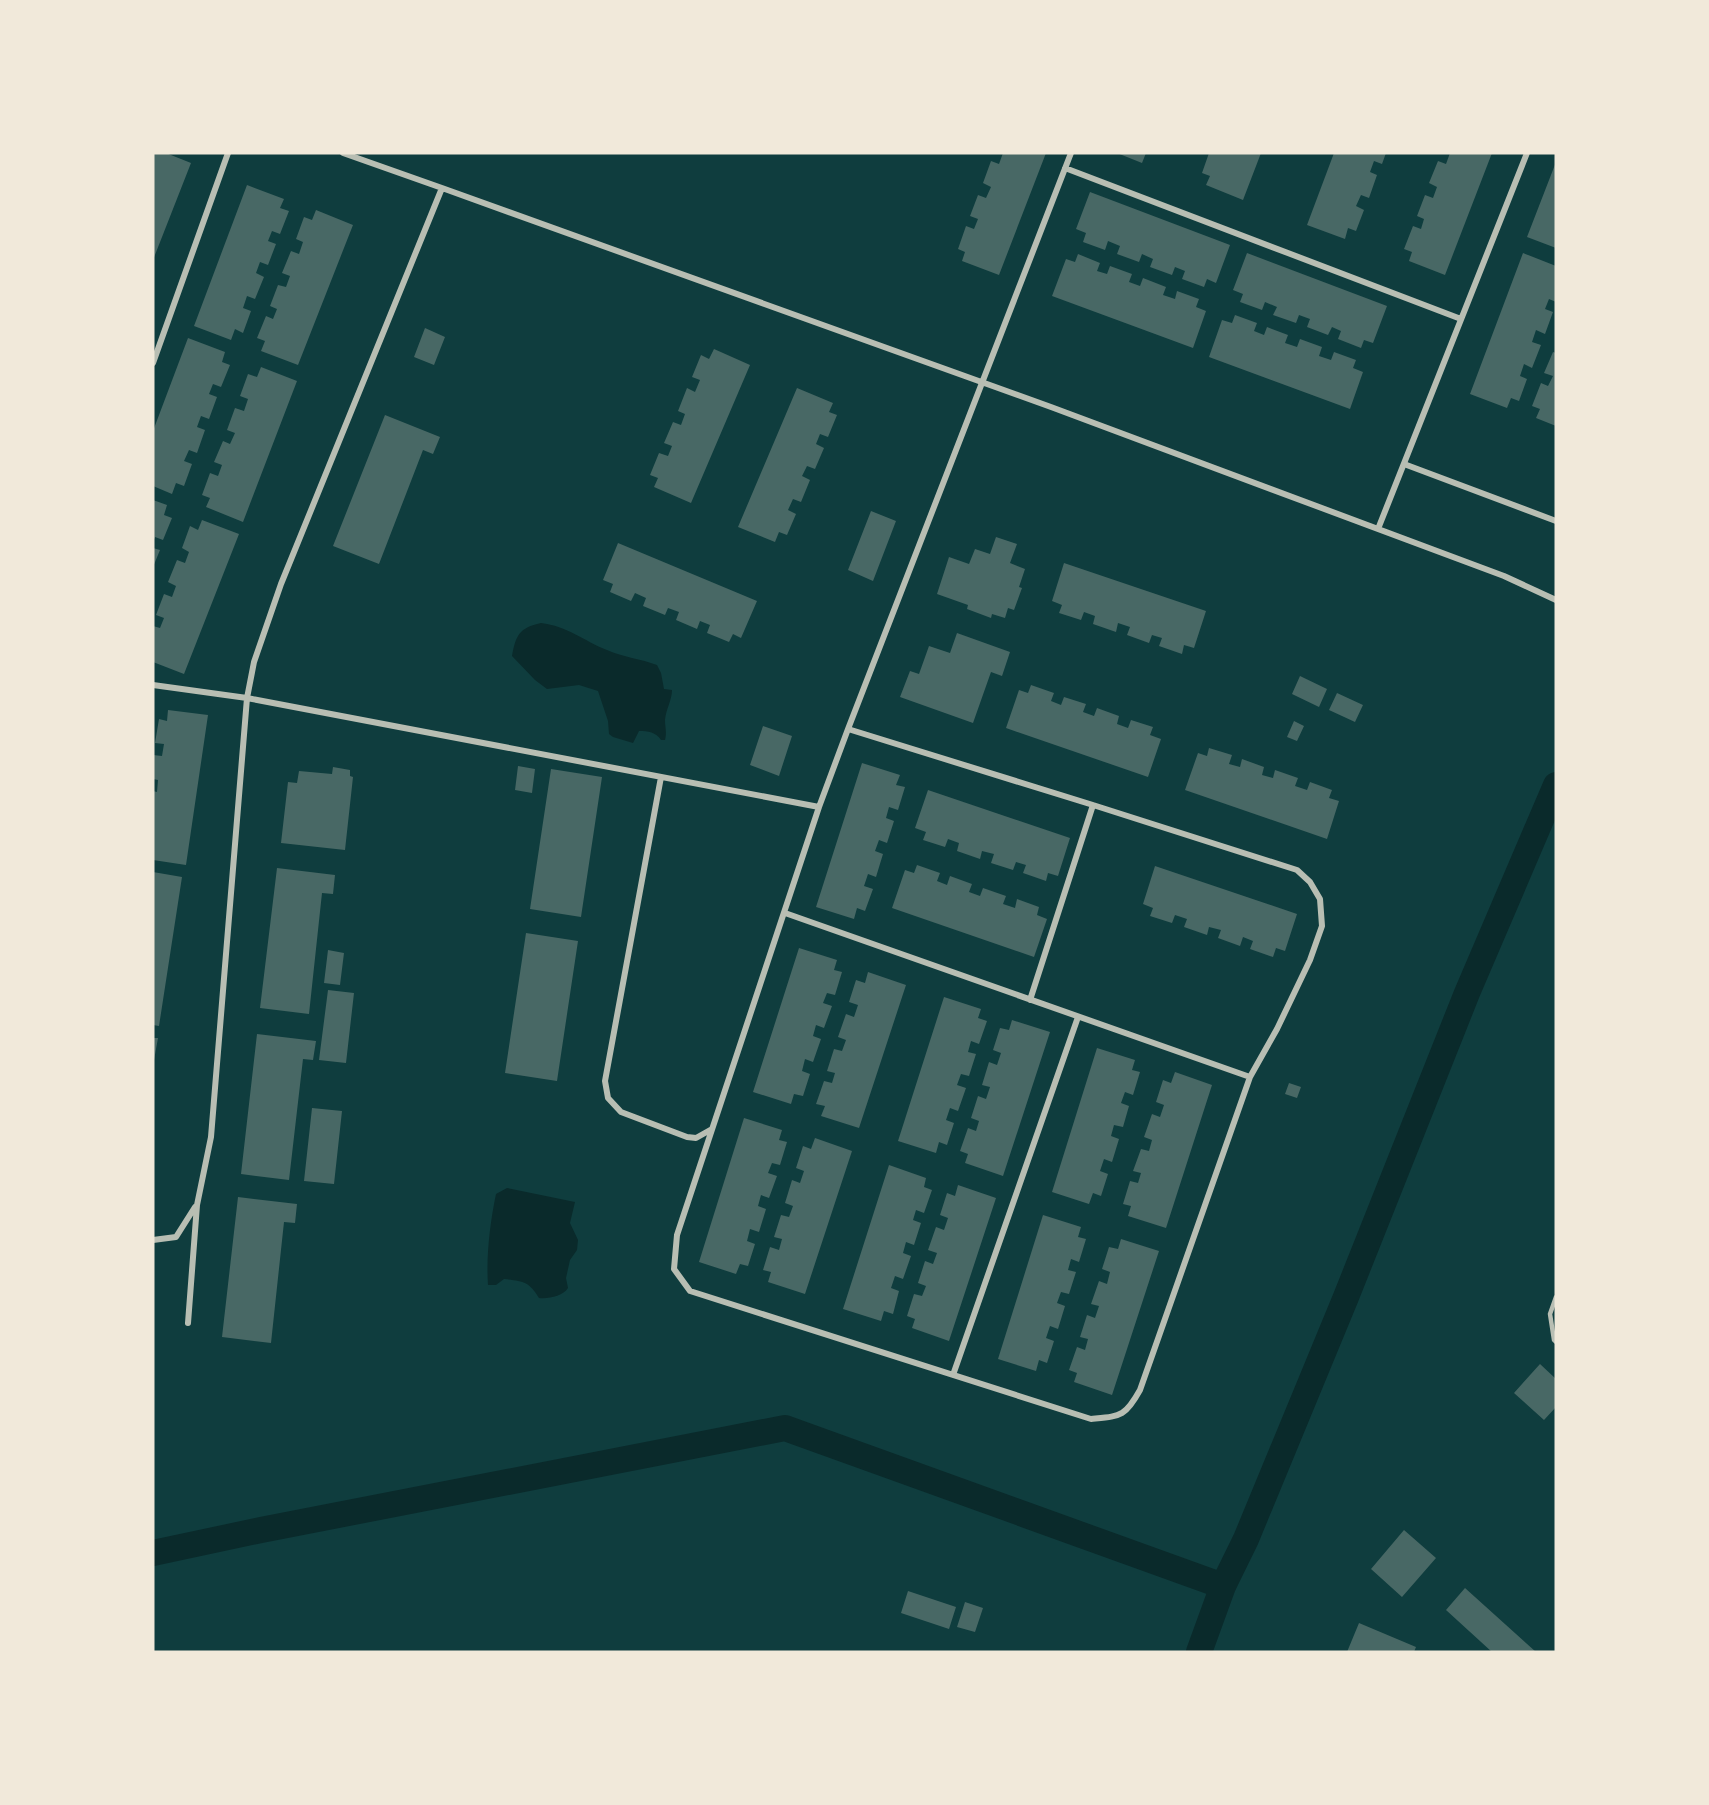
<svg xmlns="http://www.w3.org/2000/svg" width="1709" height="1805" viewBox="0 0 1709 1805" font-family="Cabin,sans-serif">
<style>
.water{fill:#0a2a2b}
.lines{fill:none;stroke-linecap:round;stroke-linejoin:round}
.canal{stroke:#0a2a2b;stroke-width:26}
.building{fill:#486865}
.service{stroke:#b8beb3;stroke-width:4.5}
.minor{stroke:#b8beb3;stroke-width:6}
</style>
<rect width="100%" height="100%" fill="#0f3d3e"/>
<path class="water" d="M541,623C567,626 584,641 607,650C623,657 641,659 657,665L661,673L664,689L672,690C672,700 666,709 665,720C665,727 667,732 665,740H661C656,732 648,731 639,731L633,743L613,737L609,734L608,721L598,691L579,685L547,689L535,680L512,656C516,635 519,628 541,623Z
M507,1188L575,1202L570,1223L578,1240L577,1250L570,1260L566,1278L568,1288C563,1296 549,1299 539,1298C529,1281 523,1281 504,1279L496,1285H488C486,1256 490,1223 496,1194Z"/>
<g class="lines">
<path class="canal" d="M153,1553L261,1530L785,1428L1223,1586
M1199,1652L1223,1586L1246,1539L1346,1297L1467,993L1556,785"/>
</g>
<path class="building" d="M153,153H166L191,163L153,260Z
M1003,153H1046L999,275L962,261L965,252L958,249L966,226L974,229L978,219L970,216L978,195L986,198L991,187L983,183L991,161L999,164Z
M1117,153H1146L1142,163Z
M1209,153H1261L1243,200L1206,185L1210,176L1202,173Z
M1334,153H1386L1382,164L1374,161L1370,172L1377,175L1369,198L1361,195L1356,206L1364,210L1356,231L1348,228L1345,239L1307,225Z
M1450,153H1492L1445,275L1409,261L1412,252L1404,249L1413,226L1421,229L1424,219L1417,216L1425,195L1433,198L1437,187L1429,183L1438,161L1446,164Z
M1556,162V248L1527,237Z
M247,185L284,199L280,208L289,211L280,234L272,231L268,241L276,244L268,265L260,262L256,273L264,277L255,299L247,296L243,308L251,311L243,333L235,329L231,340L194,326Z
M1090,192L1230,245L1216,283L1207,279L1204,287L1182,279L1185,271L1175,267L1172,275L1150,267L1153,259L1142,254L1139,262L1117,254L1120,246L1108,241L1105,250L1083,242L1086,233L1076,229Z
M316,210L353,225L298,365L261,351L265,341L257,338L266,316L273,319L277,309L270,306L278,285L286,287L290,276L282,273L291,251L299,254L303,242L296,239L304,217L312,220Z
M1247,253L1387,306L1373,343L1364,340L1361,348L1338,339L1341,331L1332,327L1328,335L1307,327L1310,319L1299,315L1296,323L1273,315L1277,307L1265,302L1262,310L1240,302L1243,294L1233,290Z
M1523,253L1556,266V302L1549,299L1545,309L1553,312L1545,334L1536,330L1532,342L1541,345L1532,368L1524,364L1520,376L1527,379L1519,401L1511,398L1507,408L1470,394Z
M1078,254L1100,263L1097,271L1107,274L1110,266L1132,274L1129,282L1140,286L1143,278L1166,287L1163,295L1175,299L1177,291L1199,299L1196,307L1206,311L1193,348L1052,296L1066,259L1075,262Z
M1235,315L1257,323L1254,331L1264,335L1267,327L1288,335L1285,343L1297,347L1300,339L1322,347L1319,356L1331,360L1334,352L1356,360L1353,368L1363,372L1350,409L1209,357L1222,320L1232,323Z
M425,328L445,337L434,365L414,357Z
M188,338L225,352L222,362L230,365L221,387L213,384L209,394L217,397L209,419L201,416L197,427L205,430L197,453L189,450L184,461L192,464L184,486L176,483L172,494L153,486V431Z
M714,349L750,365L691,503L654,487L658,478L650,475L659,453L668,456L672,446L664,443L673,422L681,425L685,414L678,411L687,388L695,392L700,380L692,377L701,355L709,359Z
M1553,352L1556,353V426L1536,418L1540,409L1532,406L1541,383L1548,386L1553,376L1544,373Z
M261,367L297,381L243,522L206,507L210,498L202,495L210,473L218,476L222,465L214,462L223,441L230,444L235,433L227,430L235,408L244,411L248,399L240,396L248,374L257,377Z
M797,388L833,403L829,412L837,415L828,437L820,434L816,444L824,448L815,469L807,466L802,476L810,480L801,502L793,499L788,510L796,514L787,535L779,532L775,542L738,527Z
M385,415L440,437L433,454L423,450L379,564L333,546Z
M153,500L167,505L164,515L172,518L163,540L155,537L153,542Z
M871,511L896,521L873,581L848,570Z
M202,520L239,534L184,674L153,662V626L160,628L164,618L156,615L164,594L172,597L176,586L168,582L177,560L185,563L189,552L182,548L190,526L198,530Z
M996,537L1017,544L1010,563L1025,569L1019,587L1022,588L1014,610L1008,608L1005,618L992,614L991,618L967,609L968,605L937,594L949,557L969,564L975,549L990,554Z
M618,543L757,601L741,638L733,634L729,642L707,633L710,625L700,621L697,629L676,620L679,612L668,608L665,615L643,606L646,598L635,593L631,601L610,592L613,584L603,580Z
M153,548L160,550L153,567Z
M1064,563L1206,611L1194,648L1184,645L1182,654L1159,646L1162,638L1152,635L1149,643L1127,635L1130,627L1118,623L1116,632L1093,624L1095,616L1084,612L1081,620L1059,613L1062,605L1052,601Z
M957,633L1010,652L1002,676L991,672L973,723L900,697L910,671L919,674L929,646L950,653Z
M1300,676L1327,689L1319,707L1292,694Z
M1031,685L1054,693L1051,701L1061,705L1064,697L1086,704L1083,712L1094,716L1097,708L1119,716L1117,724L1128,728L1131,720L1153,727L1150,735L1161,739L1148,777L1006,728L1019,690L1028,693Z
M1337,693L1363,705L1355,722L1329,710Z
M168,710L208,715L186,865L153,860V791L157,792L158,780L153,779V755L162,756L164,744L155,743L159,719L167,721Z
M1294,721L1304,726L1297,741L1287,737Z
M763,726L792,736L779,776L750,765Z
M1209,748L1232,755L1229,764L1240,767L1242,759L1264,767L1262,775L1273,778L1275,770L1298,778L1295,786L1307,790L1310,782L1332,790L1329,798L1339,801L1327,839L1185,790L1198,753L1207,756Z
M862,763L900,775L896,785L905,787L898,810L889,807L886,818L894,821L887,843L879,840L875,851L883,854L876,877L868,874L864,886L873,889L865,911L857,908L854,919L816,907Z
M518,766L535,769L532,793L515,790Z
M333,767L350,770V776L353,777L345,850L281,843L288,782L297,783L299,771L332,774Z
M551,769L602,777L581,917L530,909Z
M928,790L1070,838L1058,876L1048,873L1046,881L1023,873L1026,865L1016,862L1013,870L991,863L994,854L982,851L980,859L957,851L959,843L948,839L945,847L923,840L926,832L915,828Z
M917,865L940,873L937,881L947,885L950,876L972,884L969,892L980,896L983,888L1006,896L1003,904L1015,908L1017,899L1039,907L1037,915L1047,919L1034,957L892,908L905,870L914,873Z
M1155,866L1297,914L1285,951L1276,948L1273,957L1250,949L1253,941L1243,937L1240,946L1218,938L1221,930L1209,927L1207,935L1184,927L1187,919L1175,915L1172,923L1150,916L1153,908L1143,904Z
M277,868L335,875L333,894L322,893L309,1014L260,1008Z
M153,872L182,877L159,1026L153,1025Z
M526,933L578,941L557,1081L505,1073Z
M799,948L837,960L834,970L842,972L835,995L827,993L823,1003L832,1006L824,1028L816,1025L813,1036L821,1039L813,1062L805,1059L802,1071L810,1074L803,1096L794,1094L791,1104L753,1092Z
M328,950L344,953L340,985L324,983Z
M868,972L906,985L859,1128L821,1116L825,1106L816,1104L824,1081L832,1083L835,1073L827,1071L834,1049L842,1051L846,1040L838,1037L846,1014L854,1017L858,1005L849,1002L856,980L865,983Z
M328,990L354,993L346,1063L319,1060Z
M944,997L981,1009L978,1018L987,1021L979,1044L971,1041L968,1052L976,1054L969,1076L961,1074L957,1085L966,1088L958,1111L950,1108L946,1120L954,1123L947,1145L939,1142L936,1153L898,1141Z
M1012,1020L1050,1032L1003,1176L965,1163L968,1154L960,1151L968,1128L976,1131L979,1121L971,1118L978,1096L986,1099L990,1087L982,1085L989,1062L997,1065L1001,1053L993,1050L1000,1028L1009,1030Z
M257,1034L316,1041L313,1060L303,1059L289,1180L241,1174Z
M153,1038H158L154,1060H153Z
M1097,1048L1135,1060L1132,1070L1140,1072L1133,1095L1125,1092L1121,1103L1129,1106L1123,1127L1114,1125L1111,1136L1119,1139L1112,1162L1104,1159L1100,1171L1108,1174L1101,1196L1093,1193L1089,1204L1052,1192Z
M1175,1072L1212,1085L1166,1228L1128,1216L1131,1206L1123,1204L1130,1181L1138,1183L1141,1173L1133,1171L1141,1149L1149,1151L1152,1140L1144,1137L1152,1114L1160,1117L1164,1105L1156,1102L1163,1080L1171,1083Z
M1289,1083L1301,1087L1297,1098L1285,1094Z
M312,1108L342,1111L334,1184L304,1181Z
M744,1118L782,1130L779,1140L787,1142L780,1165L772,1163L768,1173L777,1176L769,1198L761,1195L758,1206L766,1209L759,1232L750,1229L747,1241L755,1244L748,1266L740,1264L736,1274L699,1262Z
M815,1138L852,1151L805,1294L768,1282L771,1272L763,1270L770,1247L779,1250L782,1239L774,1237L781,1215L789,1217L793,1206L785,1203L792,1180L800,1183L804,1171L796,1168L803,1146L811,1149Z
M889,1165L926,1178L924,1187L932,1190L924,1213L916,1210L913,1220L921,1223L914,1245L906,1242L903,1253L911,1256L903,1279L895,1276L891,1288L899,1291L893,1314L884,1311L881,1321L843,1309Z
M958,1185L996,1198L949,1341L912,1328L915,1319L907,1316L914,1294L922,1296L926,1286L918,1283L925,1261L933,1264L937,1253L928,1250L936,1227L944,1230L948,1218L940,1215L947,1193L955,1196Z
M238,1197L297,1204L295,1223L284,1222L271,1343L222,1337Z
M1043,1215L1081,1227L1078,1237L1086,1239L1079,1262L1071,1259L1068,1270L1076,1272L1069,1294L1061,1292L1057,1303L1065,1306L1058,1329L1050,1326L1046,1338L1054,1341L1047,1363L1039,1360L1036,1371L998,1359Z
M1121,1239L1159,1251L1112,1395L1074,1382L1077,1373L1069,1370L1077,1347L1085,1350L1088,1339L1080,1337L1087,1315L1095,1318L1099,1306L1091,1304L1099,1281L1107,1284L1110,1272L1102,1269L1109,1247L1118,1249Z
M1540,1364L1556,1379V1407L1544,1420L1514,1393Z
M1404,1530L1436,1558L1402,1597L1371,1569Z
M1465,1588L1536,1652H1492L1446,1610Z
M908,1591L956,1607L949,1629L901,1613Z
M965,1602L983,1608L975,1632L957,1627Z
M1359,1623L1416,1647L1414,1652H1347Z"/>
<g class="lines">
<path class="service" d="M1556,1297L1550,1314L1554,1340L1556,1342"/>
<path class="minor" d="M343,153L442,188
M1065,168L1461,319
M153,363L228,153
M1404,464L1556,521
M1378,529L1527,153
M153,685L247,698L819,807
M848,729L1093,805L1297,870L1310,882L1320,899L1322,926L1310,960L1277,1029L1250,1077L1140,1390C1125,1417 1121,1416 1091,1419L690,1291L674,1269L677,1235L819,807L848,729L1071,153
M661,777L605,1081L608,1098L621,1112L687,1137L696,1138L712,1129
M785,913L1250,1077
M1030,1000L1093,805
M153,1240L176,1237L195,1207
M188,1323L197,1205L211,1137L247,698L254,662L281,584L442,188L1051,407L1504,576L1556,600
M953,1375L1078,1017"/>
</g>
<rect width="1709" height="1805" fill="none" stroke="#f1e9da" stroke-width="309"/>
</svg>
